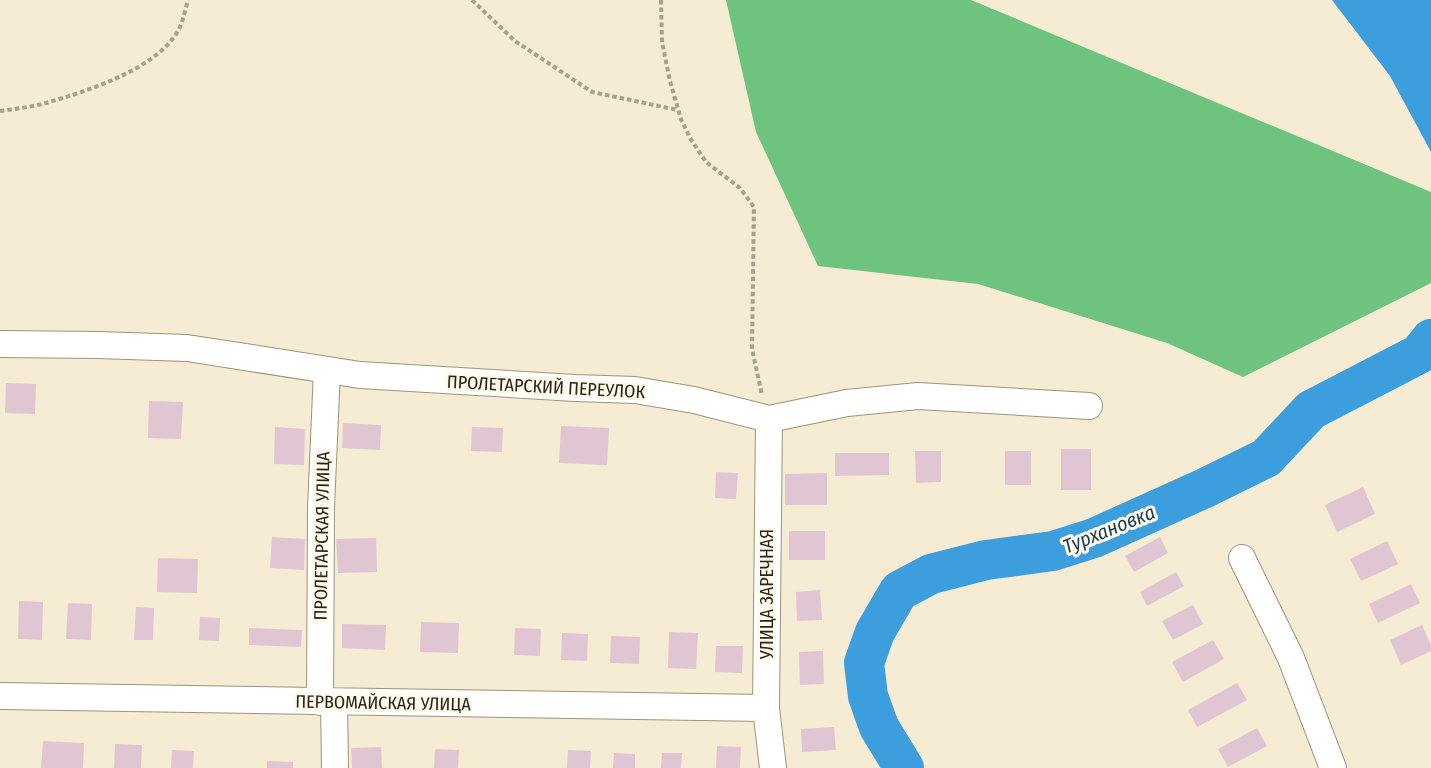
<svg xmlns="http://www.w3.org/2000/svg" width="1431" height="768" viewBox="0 0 1431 768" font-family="'Fira Sans Condensed',sans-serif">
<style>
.forest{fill:#6ec37f}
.water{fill:#3d9edd}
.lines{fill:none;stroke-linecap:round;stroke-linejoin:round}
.river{stroke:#3d9edd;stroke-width:40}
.building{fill:#e0c6d3}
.minor-casing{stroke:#9c937c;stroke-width:28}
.path{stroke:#a7a08d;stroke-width:4;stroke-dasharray:4.5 3;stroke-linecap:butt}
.minor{stroke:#fff;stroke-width:26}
.labels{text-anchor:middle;stroke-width:6;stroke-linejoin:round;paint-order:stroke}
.street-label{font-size:18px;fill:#28241b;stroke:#fff9ea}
.water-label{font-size:20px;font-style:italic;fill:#163d57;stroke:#fff9ea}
</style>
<rect width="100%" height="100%" fill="#f5ecd3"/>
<path class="forest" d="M726,0H971L1431,192V283L1243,377L1167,343L978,284L818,266L756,132Z"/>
<path class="water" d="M1332,0H1431V152L1390,76Z"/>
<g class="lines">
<path class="river" d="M904,768L879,727L868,696L864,663L875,632L899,591L931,574L986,560L1053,551L1094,538L1205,488L1266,458L1311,410L1419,354L1431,339"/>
</g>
<path class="building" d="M6,383L36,384L35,414L5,413Z
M149,401L183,402L181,439L148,438Z
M343,423L381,425L380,450L342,448Z
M561,426L609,428L607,465L559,463Z
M275,427L305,429L304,465L274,464Z
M472,427L503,428L502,452L471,451Z
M1061,449H1091V490H1061Z
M915,451H941V482L916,483Z
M1005,451H1031V485H1005Z
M835,453H889V475L835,476Z
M716,472L738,473L736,499L715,498Z
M827,473V505H785V474Z
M1363,487L1375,514L1337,532L1325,505Z
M789,531H825V560H789Z
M272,537L305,539L304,570L270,568Z
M1160,537L1168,553L1134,572L1125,556Z
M376,538L377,572L338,573L336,539Z
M1387,541L1398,564L1361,581L1350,559Z
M158,558L198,559L197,593L157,592Z
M1176,572L1184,586L1147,606L1140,592Z
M1411,584L1420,603L1378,623L1369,604Z
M820,590L822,620L797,621L796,592Z
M19,601L43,602L42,640L18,639Z
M68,603L92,604L91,640L66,639Z
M1193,605L1203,624L1173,640L1162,621Z
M136,607L154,608L153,640H134Z
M200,617L220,618L219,641L199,640Z
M421,622L459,623L458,653L420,652Z
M342,624L386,625L385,650L342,648Z
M1422,625L1431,645V651L1401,665L1390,640Z
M249,628L302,630L301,647L249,645Z
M515,628L541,629L540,656L514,655Z
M669,632L698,633L696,669L668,668Z
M562,633L588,634L587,661L561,660Z
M611,636L640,637L639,664L610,663Z
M1213,640L1224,659L1183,682L1172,662Z
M716,646H743L742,673L715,672Z
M823,651L824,684L800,685L799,652Z
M1237,683L1247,700L1197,727L1188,710Z
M834,727L836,750L802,752L801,729Z
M1257,728L1267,746L1228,767L1218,749Z
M43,741L84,743L83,768H41Z
M115,744L142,745L141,768H114Z
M717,746L741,747L740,768H716Z
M381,747L382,768H352L351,748Z
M435,749L459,750L458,768H434Z
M172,750L194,751L193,768H171Z
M568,750L591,751L590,768H567Z
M614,753L635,754V768H613Z
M662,753H682L681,768H661Z
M267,761L293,762V768H267Z"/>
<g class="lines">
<g class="minor-casing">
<path id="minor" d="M0,344L98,345L187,348L360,375L575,388L635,390L694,400L769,419L847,403L918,396L1089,406
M769,419L766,708L773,768
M1242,558L1291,658L1333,768
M0,696L766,708
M320,702L321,507L327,370
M334,702L335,768"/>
</g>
<path class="path" d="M472,0L515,41L592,92L678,110
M661,0L662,42L670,81L681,119L690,138L706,162L740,188L754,207L752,349L762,395
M0,111C15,109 31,107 46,103C87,91 155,70 178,31C183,22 185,10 188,0"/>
<use href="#minor" class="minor"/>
</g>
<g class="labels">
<g class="street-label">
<text transform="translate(546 387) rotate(3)" y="6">ПРОЛЕТАРСКИЙ ПЕРЕУЛОК</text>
<text transform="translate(322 536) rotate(-89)" y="6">ПРОЛЕТАРСКАЯ УЛИЦА</text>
<text transform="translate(767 594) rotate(-90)" y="6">УЛИЦА ЗАРЕЧНАЯ</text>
<text transform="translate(383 703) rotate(1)" y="6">ПЕРВОМАЙСКАЯ УЛИЦА</text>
</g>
<g class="water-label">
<text transform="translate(1109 529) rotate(-22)" y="7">Турхановка</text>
</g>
</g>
</svg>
